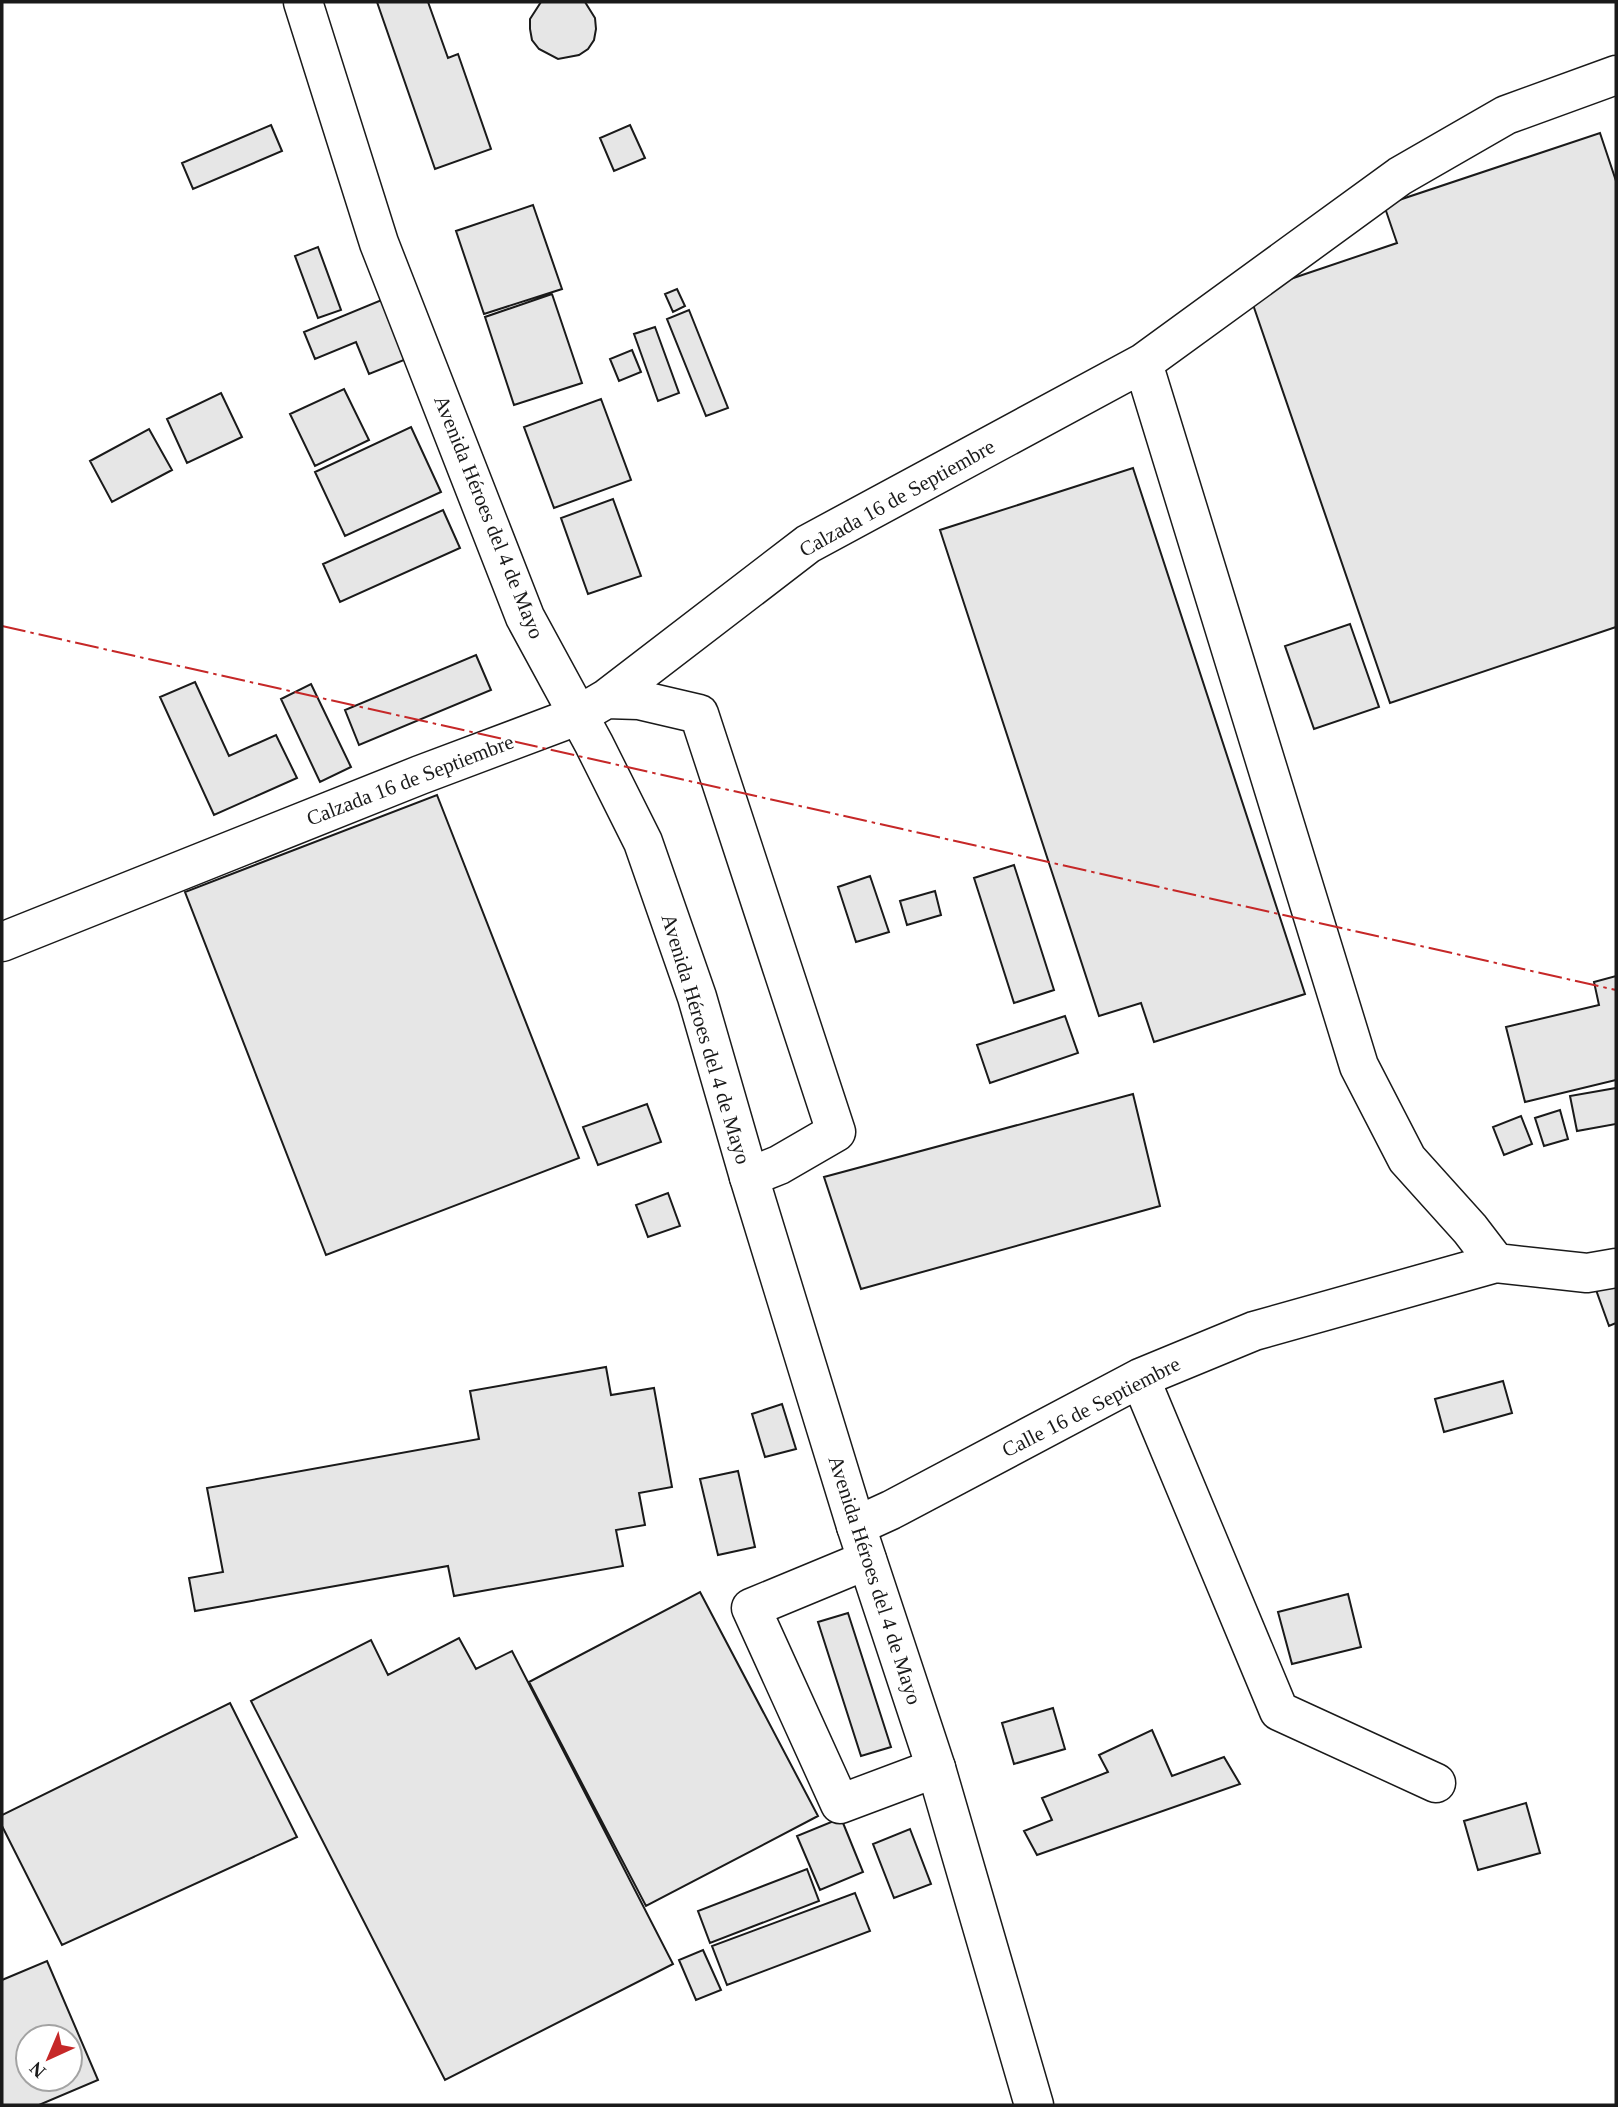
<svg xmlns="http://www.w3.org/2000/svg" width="1618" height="2107" viewBox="0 0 1618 2107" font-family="Georgia,serif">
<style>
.building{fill:#e6e6e6;stroke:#1a1a1a;stroke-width:2;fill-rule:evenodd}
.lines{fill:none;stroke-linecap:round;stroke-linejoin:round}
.minor-casing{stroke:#1a1a1a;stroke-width:41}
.major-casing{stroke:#1a1a1a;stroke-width:41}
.minor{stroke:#fff;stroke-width:38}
.major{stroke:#fff;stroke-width:38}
.power{stroke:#c62828;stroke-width:2;stroke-dasharray:24 5 3.5 5;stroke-linecap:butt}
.labels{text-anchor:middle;stroke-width:5;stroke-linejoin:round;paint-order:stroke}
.street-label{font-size:21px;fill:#1a1a1a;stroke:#fff}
</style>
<rect width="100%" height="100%" fill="#fff"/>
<path class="building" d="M377,2H428L448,58L458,54L491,149L435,169Z
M541,2H585L595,18L596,29L594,40L588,49L579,55L558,59L539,49L532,40L530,29V19Z
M271,125L282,151L193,189L182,163Z
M630,125L645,158L614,171L600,138Z
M1600,133L1616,181V627L1390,703L1249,293L1397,243L1384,205Z
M533,205L562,289L484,314L456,231Z
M318,247L341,310L318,318L295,256Z
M677,289L685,306L673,312L665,294Z
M552,294L582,383L514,405L485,317Z
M384,299L409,358L369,374L356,342L315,359L304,332Z
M689,310L728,408L706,416L667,319Z
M655,327L679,393L658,401L634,334Z
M632,350L641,372L619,381L610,359Z
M344,389L369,440L315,466L290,414Z
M221,393L242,437L187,463L167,419Z
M601,399L631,480L554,508L524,427Z
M411,427L441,492L345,536L315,472Z
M149,429L172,470L112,502L90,461Z
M1133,468L1305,994L1154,1042L1141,1003L1099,1016L940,530Z
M613,499L641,576L588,594L561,518Z
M443,510L460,548L340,602L323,564Z
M1350,624L1379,707L1314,729L1285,646Z
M476,655L491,690L359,745L345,710Z
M195,682L229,756L276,735L297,778L214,815L160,697Z
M311,684L351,767L320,782L281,699Z
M437,795L579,1158L326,1255L185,892Z
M1014,865L1054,990L1014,1003L974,878Z
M870,876L889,932L856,942L838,887Z
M935,891L941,915L907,925L900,901Z
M1616,976V1080L1525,1102L1506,1027L1599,1005L1594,982Z
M1065,1016L1078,1053L990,1083L977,1045Z
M1616,1088V1124L1577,1131L1570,1096Z
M1133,1094L1160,1206L861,1289L824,1177Z
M647,1104L661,1142L598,1165L583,1127Z
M1560,1110L1568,1139L1544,1146L1535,1118Z
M1521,1116L1532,1144L1504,1155L1493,1127Z
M668,1193L680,1226L648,1237L636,1205Z
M1616,1279V1323L1609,1326L1595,1287Z
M606,1367L611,1395L654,1388L672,1487L639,1493L645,1525L616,1530L623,1566L454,1596L448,1566L195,1611L189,1578L223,1572L207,1488L479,1439L470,1391Z
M1503,1381L1512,1413L1444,1432L1435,1399Z
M782,1404L796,1449L765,1457L752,1414Z
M738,1471L755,1547L718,1555L700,1479Z
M700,1592L818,1816L646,1906L529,1682Z
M1348,1594L1361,1647L1292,1664L1278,1612Z
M848,1613L891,1747L861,1756L818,1622Z
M459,1638L476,1669L512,1651L673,1964L445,2080L251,1701L371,1640L388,1675Z
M230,1703L297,1837L62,1945L2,1826V1815Z
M1053,1708L1065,1749L1014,1764L1002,1723Z
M1152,1730L1172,1776L1224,1757L1240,1784L1037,1855L1024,1831L1052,1820L1042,1798L1108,1772L1099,1755Z
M1526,1803L1540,1853L1478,1870L1464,1821Z
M841,1818L863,1872L820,1890L797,1836Z
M910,1829L931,1884L894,1898L873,1844Z
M807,1869L819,1901L710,1943L698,1911Z
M855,1893L870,1931L727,1985L712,1946Z
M703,1950L721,1990L696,2000L679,1960Z
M47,1961L98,2080L39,2105H2V1980ZM28,2037H70V2079H28Z"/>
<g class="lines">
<g class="minor-casing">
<path id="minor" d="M1143,363L1359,1066L1407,1159L1470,1229L1496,1263
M606,699L639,700L699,714L836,1132L779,1165L749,1177
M2,942L420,775L577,716L606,699L808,544L1143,363L1400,176L1506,115L1616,75
M1140,1378L1279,1711L1436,1783
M856,1526L891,1510L1140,1378L1254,1331L1496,1263L1587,1273L1616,1268
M867,1560L751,1608L840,1804L936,1768"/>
</g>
<g class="major-casing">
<path id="major" d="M303,2L379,243L525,617L594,744L643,842L697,997L749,1177L856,1526L936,1768L1034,2105"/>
</g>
<use href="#minor" class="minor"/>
<use href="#major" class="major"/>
<path class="power" d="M2,626L1616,990"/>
</g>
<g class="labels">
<g class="street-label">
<text transform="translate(897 498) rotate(-29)" y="7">Calzada 16 de Septiembre</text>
<text transform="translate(489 517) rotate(68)" y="7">Avenida Héroes del 4 de Mayo</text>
<text transform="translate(410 780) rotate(-21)" y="7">Calzada 16 de Septiembre</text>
<text transform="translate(706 1039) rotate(73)" y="7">Avenida Héroes del 4 de Mayo</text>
<text transform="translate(1091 1407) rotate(-27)" y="7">Calle 16 de Septiembre</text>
<text transform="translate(875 1580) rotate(72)" y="7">Avenida Héroes del 4 de Mayo</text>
</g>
</g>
<rect width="1618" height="2107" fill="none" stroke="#1a1a1a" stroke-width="7"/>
<g transform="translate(49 2058) rotate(224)"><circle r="33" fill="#ffffff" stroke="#a3a3a3" stroke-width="2"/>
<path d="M0-5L12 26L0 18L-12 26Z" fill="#c62828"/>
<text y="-10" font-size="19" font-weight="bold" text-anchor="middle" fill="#1a1a1a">N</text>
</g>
</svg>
